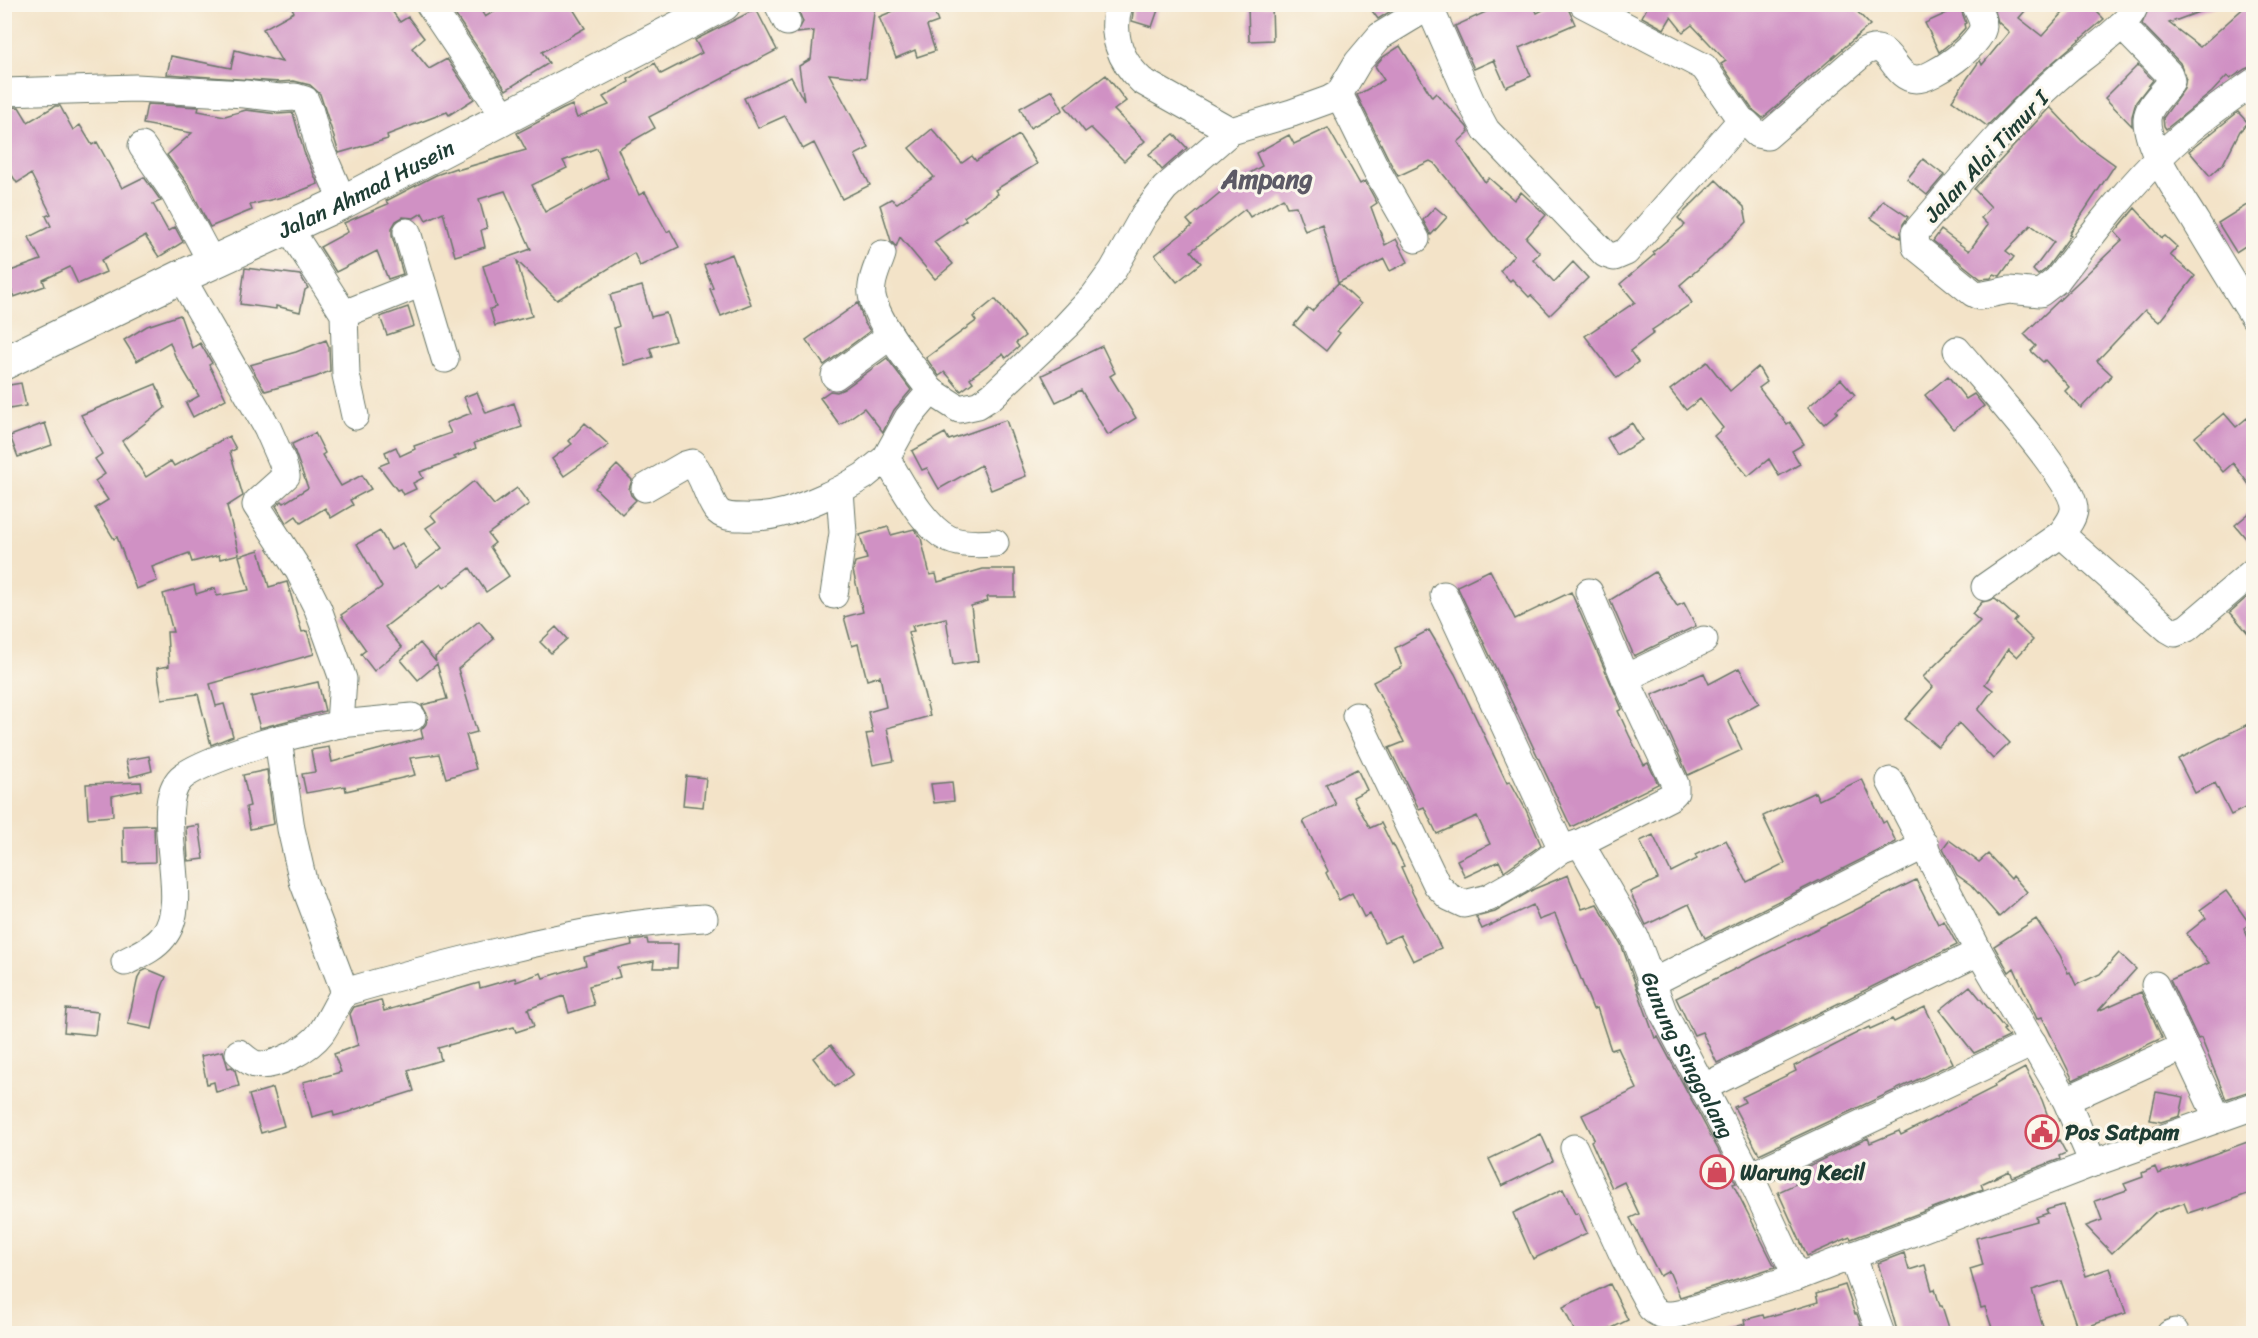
<svg xmlns="http://www.w3.org/2000/svg" width="2258" height="1338" viewBox="0 0 2258 1338" font-family="Sriracha,sans-serif">
<style>
.building{fill:#d091c4;fill-rule:evenodd}
.lines{fill:none;stroke-linecap:round;stroke-linejoin:round}
.minor-casing{stroke:#697768;stroke-width:29}
.major-casing{stroke:#697768;stroke-width:35}
.minor{stroke:#fff;stroke-width:27}
.major{stroke:#fff;stroke-width:33}
.labels{text-anchor:middle;stroke-width:6;stroke-linejoin:round;paint-order:stroke}
.street-label{font-size:22px;fill:#1f3d34;stroke:#fbf7ec}
.poi-label{font-size:22px;font-weight:bold;fill:#1f3d34;stroke:#fbf7ec;text-anchor:start}
.quarter-label{font-size:26px;font-weight:bold;fill:#5d5a66;stroke:#fbf7ec}
</style>
<rect width="100%" height="100%" fill="#fbf7ec"/>
<filter id="ink" filterUnits="userSpaceOnUse"><feTurbulence type="fractalNoise" baseFrequency=".0167" numOctaves="2"/><feDisplacementMap in="SourceGraphic" scale="12" xChannelSelector="R" yChannelSelector="G"/><feConvolveMatrix kernelMatrix="1 2 1 2 8 2 1 2 1" color-interpolation-filters="sRGB"/></filter>
<filter id="wash" filterUnits="userSpaceOnUse"><feTurbulence type="fractalNoise" baseFrequency=".008" numOctaves="4" result="noise"/><feDisplacementMap in="SourceGraphic" scale="24" xChannelSelector="R" yChannelSelector="G"/><feGaussianBlur stdDeviation="1.35" result="paint"/><feColorMatrix in="noise" values="0 0 0 0 0 0 0 0 0 0 0 0 0 0 0 0 0 1.4 0 .05"/><feComposite in="paint" operator="in"/></filter>
<g filter="url(#wash)">
<rect width="100%" height="100%" fill="#f3e3c8"/>
<g id="blocks">
<path class="building" d="M290,4H387L400,22L408,17L424,38L412,48L429,69L447,59L474,99L449,115L447,112L387,135L388,139L339,153L320,94L310,85L294,81L280,82L167,74L171,56L231,68L235,50L282,62L263,29L294,12Z
M448,4H477L485,17L506,4H570L585,28L542,52L549,63L506,90Z
M818,4H875L866,78L829,74L869,148L855,155L870,185L842,199L814,143L803,149L785,116L758,128L744,98L791,77L804,101L799,66L811,59L814,31L797,33L803,22L798,9Z
M910,4H931L938,22L927,26L935,51L917,57L915,50L896,58L879,17Z
M1134,4H1160L1152,27L1132,21Z
M1367,4H1402L1378,19Z
M1503,4H1533L1537,13L1555,4H1566L1575,24L1519,48L1531,76L1506,87L1494,60L1474,69L1455,26Z
M1649,4H1850L1870,25L1763,118L1752,109L1721,64L1726,61L1692,25L1683,32L1671,17L1664,29L1642,17Z
M1993,4H2031L2019,18L2042,36L2071,4H2089L2104,19L2038,75L1987,126L1952,100L1980,60L1982,65L2009,32L1998,22Z
M2150,4H2214L2215,6L2169,23L2200,47L2248,4H2253V66L2245,69L2230,79L2227,76L2212,92L2166,129L2164,126L2163,118L2184,89L2186,77L2180,63L2142,24Z
M1272,6L1273,40L1249,41L1248,7Z
M1960,7L1966,23L1964,24L1965,28L1955,39L1939,52L1925,23Z
M756,9L777,50L649,117L655,128L618,149L639,195L645,192L667,232L670,230L679,247L640,266L634,253L557,300L517,261L532,316L495,326L490,309L496,307L483,266L531,249L505,191L479,199L487,228L481,230L485,247L455,256L443,212L426,220L422,213L414,218L403,217L396,221L392,228V236L403,274L388,279L377,251L336,272L320,247L348,232L344,223L388,204L386,201L436,175L456,168L457,170L526,150L517,133L563,109L572,105L577,118L609,105L603,97L629,82L628,79L655,63L661,74L702,53L695,40ZM597,148L608,178L545,212L532,185L567,168L563,161Z
M1400,46L1432,97L1436,93L1467,127L1469,132L1458,142L1485,182L1489,178L1514,200L1521,192L1546,215L1526,238L1540,253L1533,259L1554,282L1573,262L1588,278L1550,315L1531,295L1529,297L1512,279L1510,281L1500,271L1514,255L1497,240L1434,163L1430,161L1398,176L1391,164L1357,95L1384,80L1375,66L1383,57Z
M2138,65L2153,80L2136,102L2132,116V126L2105,98Z
M1106,75L1126,101L1114,110L1145,141L1124,161L1091,128L1085,132L1065,106Z
M1052,90L1063,110L1030,128L1020,108Z
M147,104L199,107L198,111L225,116L246,110L278,114L293,113L304,152L318,184L290,195L250,205L252,210L210,227L189,186L167,155L192,133L143,124Z
M55,106H60L73,130L80,125L92,145L97,142L122,188L144,177L161,201L153,204L168,231L175,227L183,242L159,257L145,236L101,260L106,272L78,284L70,267L43,280L45,286L14,297L5,273L41,260L29,237L51,226L46,216L51,214L31,174L17,183L4,163V108L19,107L28,122Z
M2050,107L2083,142L2115,165L2069,234L2071,235L2046,269L2038,275L2033,270L2054,242L2031,225L2006,251L2014,257L2000,276L1994,274L1991,278L1981,279L1933,241L1941,230L1969,251L1988,225L1981,218L1991,207L1974,189Z
M2238,112L2248,123L2240,131L2223,164L2210,176L2189,151Z
M1328,128L1360,184L1365,181L1377,203L1371,207L1385,245L1396,239L1408,262L1390,271L1384,259L1338,283L1322,224L1305,231L1296,206L1287,207L1283,198L1250,217L1245,209L1191,251L1201,263L1177,282L1155,255L1192,226L1187,220L1229,185L1262,166L1256,153L1289,135L1294,144Z
M932,129L962,163L972,156L976,161L1019,135L1037,164L995,190L998,194L964,217L966,220L934,242L953,264L935,279L900,237L896,247L891,241L880,205L891,199L897,203L934,177L909,148Z
M1174,134L1187,148L1162,170L1149,154Z
M1923,159L1944,175L1927,195L1907,179Z
M1716,180L1744,207L1747,222L1712,257L1680,285L1692,303L1652,330L1654,333L1630,351L1638,362L1617,378L1585,336L1635,302L1620,284L1655,254L1653,252L1685,225L1678,218Z
M1883,200L1908,217L1903,224L1900,238L1871,218Z
M2253,201V241L2236,252L2218,223Z
M1435,207L1447,217L1431,235L1423,220Z
M2135,208L2162,238L2165,236L2177,247L2170,255L2195,276L2159,322L2145,310L2097,361L2112,375L2081,408L2065,391L2069,387L2045,360L2043,362L2031,351L2036,346L2024,334L2122,240L2115,232Z
M732,254L751,304L721,316L710,289L713,288L704,265Z
M245,268L300,275L308,288L305,290L300,312L276,306V309L240,304Z
M1338,283L1361,304L1337,331L1340,333L1326,351L1294,325L1308,308L1312,311Z
M642,286L651,317L666,313L675,341L650,348L653,357L624,365L614,328L619,326L610,295Z
M995,299L1025,336L1016,343L1019,347L1006,358L1003,354L970,378L973,382L961,391L945,372L939,376L926,358L976,321L973,317Z
M858,303L864,322L870,331L824,365L806,340Z
M408,307L414,326L387,335L380,317Z
M180,315L192,348L200,343L212,363L209,365L226,399L193,417L186,403L199,396L175,356L170,342L137,361L124,340L147,326Z
M326,340L329,347L330,371L316,377L265,391L250,365L296,352Z
M1102,346L1115,373L1110,376L1136,418L1108,435L1081,390L1056,402L1042,375Z
M887,358L911,390L894,410L883,432L864,408L840,425L820,398L830,391L837,392L844,389Z
M1707,362L1730,391L1758,367L1767,382L1759,388L1787,424L1790,422L1804,444L1792,451L1800,464L1779,476L1769,459L1748,476L1714,436L1723,428L1700,399L1686,410L1670,390Z
M1948,376L1966,399L1974,394L1984,406L1953,429L1925,395Z
M1841,379L1855,395L1836,410L1838,412L1824,424L1808,407Z
M21,383L26,406L4,410V386Z
M156,384L165,408L122,441L146,477L171,461L174,466L229,436L236,449L230,452L243,496L227,506L239,554L220,559L219,555L192,562L189,553L152,567L157,581L136,589L117,537L114,539L95,508L108,500L95,481L105,474L95,459L102,454L81,415Z
M477,392L486,413L514,403L522,427L474,443L476,448L454,457L456,459L420,472L423,478L413,483L416,489L403,495L400,489L397,490L379,466L389,462L385,452L396,447L400,456L415,449L414,446L451,433L446,423L471,413L464,397Z
M2224,413L2236,427L2247,418L2253,425V490L2233,463L2223,472L2195,437Z
M1006,420L1026,476L991,490L981,465L939,489L927,468L922,470L912,451L945,433L949,440Z
M45,423L52,445L18,457L10,436Z
M585,423L609,445L564,476L552,459L572,444L569,441Z
M1632,423L1642,440L1617,455L1607,438Z
M315,433L325,453L322,455L341,486L362,475L371,489L350,500L353,505L331,518L325,508L301,523L296,516L286,523L276,506L282,501L284,503L308,488L292,444Z
M617,465L632,480L629,489L631,495L636,500L622,514L595,488Z
M474,481L494,505L517,488L529,504L488,534L495,543L490,547L509,576L486,592L470,568L444,588L441,584L385,627L402,648L374,671L361,654L366,650L341,615L382,587L357,544L380,531L391,550L402,543L416,568L442,548L426,528L436,521L431,515Z
M2253,510V547L2235,525Z
M888,527L891,535L914,529L921,538L930,575L936,574L938,582L983,569H1015V597H987L988,601L971,606L978,661L953,665L946,618L912,626L914,631L908,632L930,716L887,728L894,761L873,765L866,734L873,733L868,712L886,707L880,676L867,680L858,644L852,646L844,617L863,612L853,571L855,562L867,559L860,535Z
M259,550L269,587L287,582L302,632L307,631L314,654L210,684L216,706L224,704L233,736L211,745L198,694L162,699L157,668L169,666L167,632H173L163,594L194,585L196,594L215,588L217,596L249,590L239,556Z
M1490,570L1515,619L1571,592L1622,709L1618,711L1629,735L1644,765L1648,763L1658,784L1571,827L1457,586Z
M1655,572L1677,606L1684,603L1696,626L1634,656L1610,600Z
M2253,592V639L2230,612Z
M1995,599L2017,618L2014,622L2033,640L2017,657L2008,649L1985,684L1993,690L1978,710L2010,743L1993,759L1959,723L1938,747L1905,719L1933,687L1923,677L1980,621L1972,614L1982,602Z
M479,621L494,639L458,669L477,732L466,735L476,769L446,778L439,754L410,758L415,775L346,791L345,786L306,793L302,774L315,772L311,750L329,747L332,762L423,738L421,730L426,724L428,716L422,705L447,699L437,664L418,680L401,660L420,643L436,662L435,657Z
M556,627L567,639L551,653L540,642Z
M1429,630L1455,674L1507,783L1510,781L1526,810L1541,845L1504,871L1499,861L1465,877L1457,860L1490,844L1477,816L1437,834L1424,807L1419,809L1389,748L1404,742L1373,682L1402,667L1395,648Z
M1739,668L1759,703L1728,720L1742,750L1688,775L1652,695L1704,673L1709,684Z
M318,682L325,711L260,728L251,697Z
M2248,724L2253,734V804L2231,815L2215,783L2195,793L2178,759Z
M149,756L152,771L130,777L126,760Z
M1357,769L1367,790L1353,797L1370,828L1381,823L1392,845L1393,844L1404,866L1401,867L1413,894L1441,948L1413,961L1400,935L1384,942L1370,914L1364,917L1352,893L1339,900L1326,873L1328,871L1303,821L1336,805L1326,784Z
M267,770L274,824L250,829L246,807L250,806L243,775Z
M686,776L706,778L703,807L683,805Z
M1862,779L1883,823L1886,821L1896,842L1705,938L1689,904L1646,925L1630,892L1658,879L1640,841L1653,835L1671,872L1697,859L1695,855L1726,840L1747,882L1785,863L1763,816L1815,792L1819,800Z
M141,782L142,790L112,796L113,816L88,818L86,784Z
M952,782L954,801L934,803L931,784Z
M154,825L155,862L124,863L123,826Z
M199,825L204,859L188,861L186,827Z
M1949,840L1979,862L1988,854L2011,879L2013,876L2027,892L1999,917L1971,885L1957,875L1943,848Z
M1568,875L1582,909L1597,904L1621,944L1655,1038L1658,1037L1736,1183L1733,1184L1775,1267L1680,1297L1669,1271L1660,1276L1630,1218L1639,1214L1624,1182L1612,1188L1591,1141L1594,1139L1582,1115L1637,1089L1618,1048L1611,1050L1597,1008L1593,1009L1555,914L1539,920L1533,905L1482,929L1476,917L1495,912L1534,889Z
M1916,880L1938,924L1944,921L1957,945L1717,1063L1702,1032L1694,1035L1676,998Z
M2226,891L2250,924L2244,928L2253,949V1090L2226,1099L2201,1038L2198,1039L2170,980L2209,963L2186,934L2206,918L2200,910Z
M2036,919L2060,955L2068,973L2070,972L2076,985L2100,974L2119,953L2136,969L2098,1011L2141,992L2162,1038L2073,1080L2042,1017L2037,1019L2014,968L2009,972L1994,946Z
M647,939L648,944H678L677,968H653L654,961L617,967L620,977L589,986L594,1005L569,1013L564,996L528,1009L534,1026L516,1032L514,1027L438,1048L441,1060L408,1070L414,1091L353,1110V1111L334,1116L333,1111L312,1117L303,1082L341,1072L334,1054L358,1045L350,1014L354,1007L381,1000L384,1011L479,983L480,988L515,978L516,982L541,973L543,978L586,965L584,957L632,945L631,941Z
M147,969L166,977L160,992L152,1029L128,1024L138,977L141,972Z
M1970,986L2005,1029L2003,1030L2009,1037L1974,1053L1940,1010Z
M1925,1007L1953,1063L1759,1154L1734,1107L1745,1102L1742,1097L1796,1071L1794,1066L1845,1040V1039L1869,1027L1870,1029L1892,1019L1894,1022Z
M66,1009L98,1012L95,1035L64,1032Z
M831,1045L853,1074L835,1087L813,1058Z
M223,1051L228,1068L232,1067L235,1070L239,1086L216,1092L214,1082L207,1084L201,1056Z
M2025,1068L2042,1100L2057,1141L2059,1140L2066,1153L2059,1156L2060,1159L2012,1177L2009,1171L1981,1184L1983,1189L1851,1239L1850,1237L1807,1256L1778,1192L1809,1178L1804,1168L1868,1138L1870,1143L1899,1131L1901,1135L1995,1087L1994,1085Z
M273,1088L284,1126L261,1133L249,1095Z
M2156,1092L2184,1097L2180,1116L2161,1122L2150,1120Z
M1541,1134L1553,1161L1502,1186L1489,1159Z
M2253,1140V1192L2203,1210V1208L2188,1213L2184,1203L2155,1213L2112,1253L2086,1226L2102,1220L2095,1201L2127,1190L2124,1184L2143,1177L2142,1173L2155,1167L2158,1174Z
M1563,1189L1575,1214L1578,1213L1587,1233L1533,1259L1513,1213Z
M2063,1205L2086,1276L2110,1268L2126,1313L2078,1330L2061,1281L2032,1290L2045,1334H1994L1985,1307L1981,1308L1970,1269L1983,1265L1976,1238L2037,1221L2036,1217L2048,1213L2046,1210Z
M1904,1253L1909,1270L1925,1265L1932,1290L1935,1289L1940,1306H1942L1951,1334H1898L1878,1263Z
M1610,1284L1628,1320L1600,1334H1576L1563,1307Z
M1845,1285L1855,1314H1857L1864,1334H1726L1725,1330L1745,1324L1744,1320L1763,1315L1764,1318L1818,1302L1816,1294Z"/>
</g>
</g>
<g filter="url(#ink)">
<use href="#blocks" fill-opacity="0" stroke="#697768" stroke-width="1.5"/>
<g class="lines">
<g class="minor-casing">
<g id="minor">
<path d="M429,4L505,117"/>
<path d="M778,4L787,22"/>
<path d="M1119,4C1110,34 1120,61 1142,81L1231,131"/>
<path d="M1583,4L1704,67L1743,123"/>
<path d="M2135,4C2133,22 2084,56 2069,68C2012,116 1963,177 1915,233L1916,247L1973,293L1979,296L2009,290L2040,293L2057,280C2093,233 2130,184 2173,144C2198,121 2226,101 2254,82"/>
<path d="M1429,6L1472,104L1486,130L1605,254L1614,257L1626,252L1737,125L1746,123L1757,134L1767,136L1864,52C1892,37 1891,78 1916,79C1932,80 1982,44 1983,26C1983,18 1978,11 1975,4"/>
<path d="M2121,25L2169,74L2171,81C2165,93 2148,104 2147,119C2146,149 2181,197 2196,222C2215,254 2234,285 2254,317"/>
<path d="M4,92L136,88L245,94L280,98L295,97L305,100L310,112L319,146L343,202"/>
<path d="M1339,94L1377,171L1416,239"/>
<path d="M142,146L175,194L212,263"/>
<path d="M289,228L344,314L346,375L355,416"/>
<path d="M407,232L445,359"/>
<path d="M181,277L267,427L282,461L286,476L257,502L256,505L299,571L318,609L343,679L340,724"/>
<path d="M344,314L422,283"/>
<path d="M1957,350C1978,375 2077,484 2074,510C2073,519 2066,527 2061,534L1985,587"/>
<path d="M835,376L890,336"/>
<path d="M931,391L959,409L978,405L992,396L1066,326L1094,296L1113,270L1144,215L1165,188L1231,131L1292,113L1328,100L1339,94L1358,62L1380,36L1433,4"/>
<path d="M886,458C901,482 922,526 949,539C962,545 981,544 995,543"/>
<path d="M645,488L685,465L692,463C704,476 706,494 716,509C722,517 732,517 742,517C781,519 805,505 840,490"/>
<path d="M2061,534L2168,629L2175,633L2187,628L2254,571"/>
<path d="M834,595L843,533L840,490L864,476L886,458L908,418L931,391C915,369 867,313 872,286C873,275 879,264 882,254"/>
<path d="M1444,595L1562,849"/>
<path d="M1625,678L1704,640"/>
<path id="s1" d="M1356,716L1437,885L1449,897L1464,904L1488,898L1518,881L1562,849L1580,843L1635,937L1664,1014L1750,1176L1797,1277L2093,1163L2254,1106"/>
<path d="M1890,781L1979,952L2066,1100L2093,1163"/>
<path d="M1580,843L1670,797L1675,792V784L1625,678L1589,592"/>
<path d="M125,962C138,955 154,949 163,937C194,902 150,808 181,778C196,764 256,745 278,739"/>
<path d="M1651,983L1925,845"/>
<path d="M2155,985L2218,1119"/>
<path d="M345,992L303,881L291,829L278,739L340,724L412,717"/>
<path d="M239,1053C244,1057 249,1062 255,1064C274,1069 310,1048 321,1033C330,1020 336,1005 345,992C399,976 454,962 509,949C574,934 637,921 704,918"/>
<path d="M1702,1088L1979,952"/>
<path d="M2066,1100L2183,1047"/>
<path d="M1574,1148L1625,1259L1651,1308C1660,1317 1670,1316 1682,1313L1797,1277"/>
<path d="M1750,1176L2033,1043"/>
<path d="M1852,1255L1881,1334"/>
<path d="M2170,1334L2175,1332"/>
</g>
</g>
<g class="major-casing">
<g id="major">
<path id="s2" d="M4,363L181,277L343,202L724,4"/>
</g>
</g>
<use href="#minor" class="minor"/>
<use href="#major" class="major"/>
</g>
</g>
<defs>
<g id="civic-ring" transform="scale(1.725)"><circle r="9.5" fill="#fbf7ec" stroke="#d1495b" stroke-width="1.5"/><path d="M-.6-6.5H3V-4.5H.6V-3L4-1V1h2V6H-6V1h2V-1L-.6-3ZM-1.2 2.5V6h2.4V2.5Z" fill="#d1495b"/></g>
<g id="shop-ring" transform="scale(1.725)"><circle r="9.5" fill="#fbf7ec" stroke="#d1495b" stroke-width="1.5"/><path d="M-5-2.5h2.3a2.7 3.5 0 0 1 5.4 0H5L5.5 6h-11ZM-1.5-2.5h3a1.5 2.3 0 0 0-3 0Z" fill="#d1495b"/></g>
</defs>
<g fill-rule="evenodd">
<use href="#civic-ring" x="2042" y="1132"/>
<use href="#shop-ring" x="1717" y="1172"/>
</g>
<g class="labels">
<g class="street-label">
<text transform="translate(1986 156) rotate(-47)" y="8">Jalan Alai Timur I</text>
<text dy="8" stroke="none"><textPath href="#s2" startOffset="402">Jalan Ahmad Husein</textPath></text>
<text dy="8" stroke="none"><textPath href="#s1" startOffset="592">Gunung Singgalang</textPath></text>
</g>
<g class="poi-label">
<text x="2065" y="1140">Pos Satpam</text>
<text x="1740" y="1180">Warung Kecil</text>
</g>
<g class="quarter-label">
<text x="1267" y="188">Ampang</text>
</g>
</g>
<rect width="2258" height="1338" fill="none" stroke="#fbf7ec" stroke-width="24"/>
</svg>
